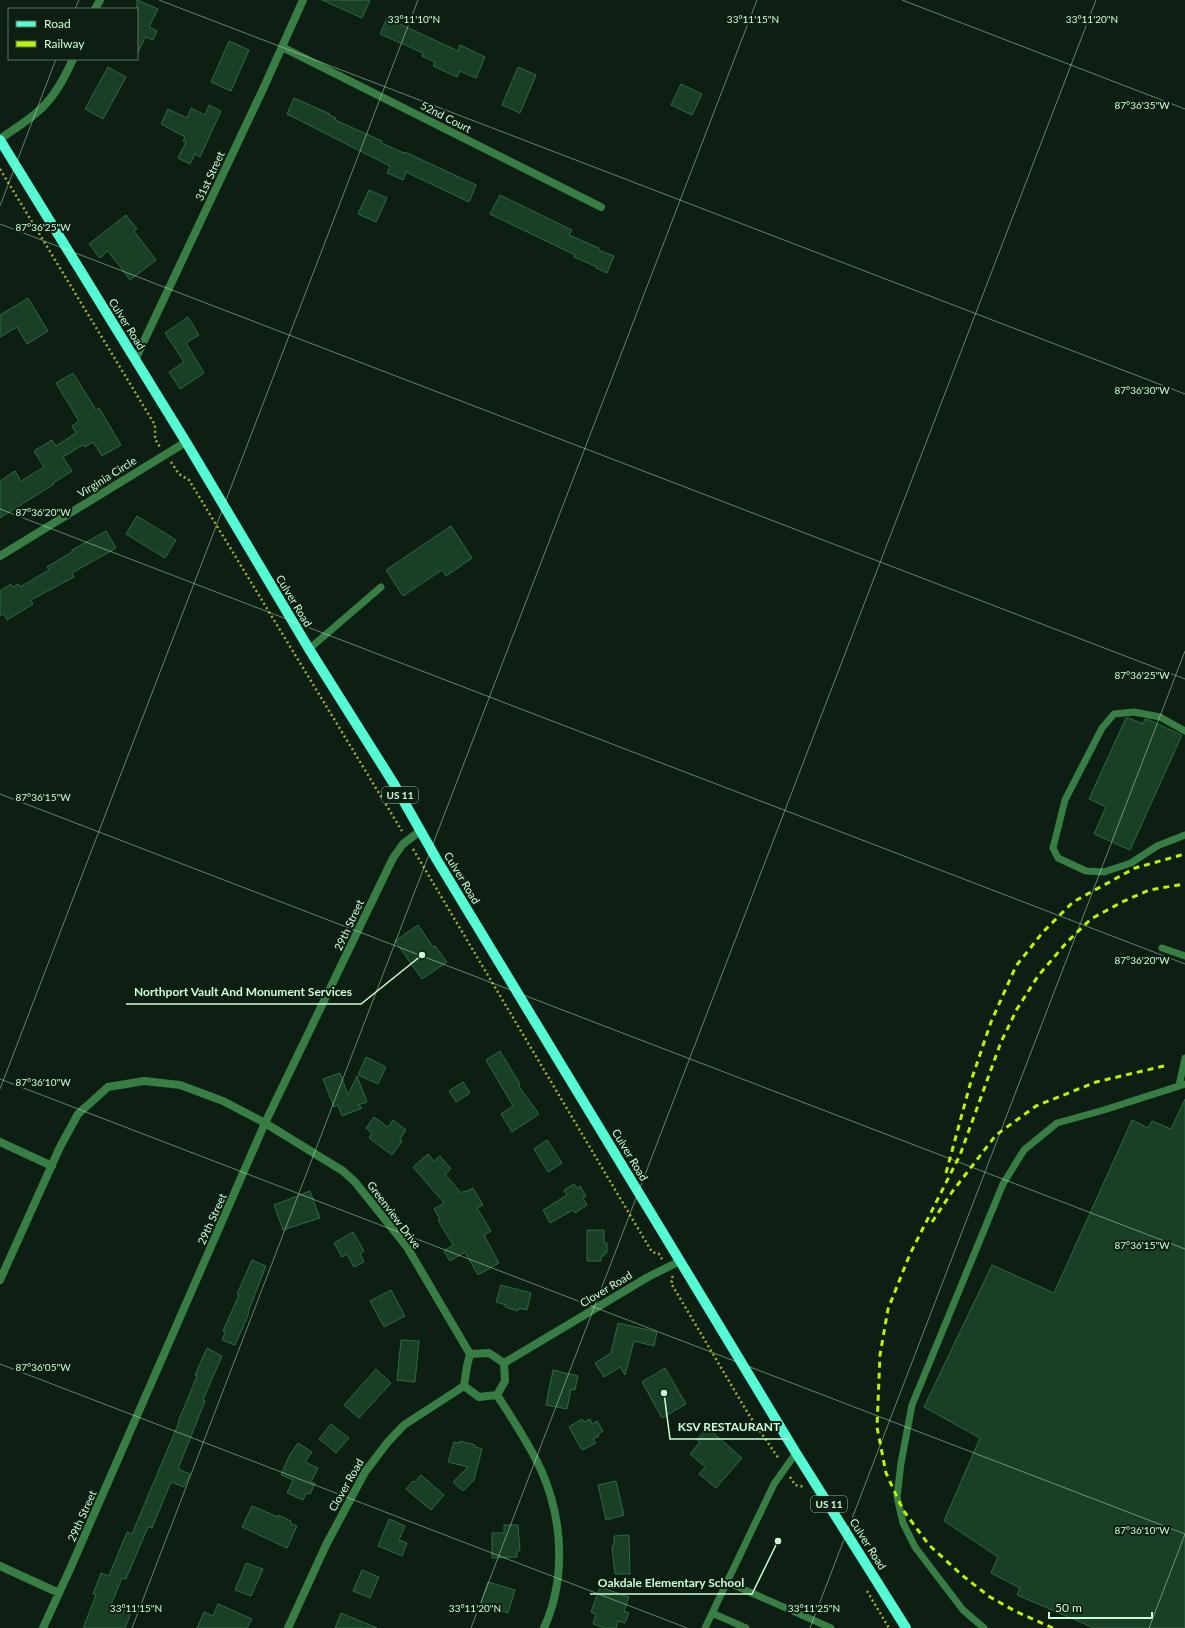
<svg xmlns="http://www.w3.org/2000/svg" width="1185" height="1628" viewBox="0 0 1185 1628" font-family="Lato,sans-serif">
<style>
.building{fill:#194026;stroke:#2b6b40}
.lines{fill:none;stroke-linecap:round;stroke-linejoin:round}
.path{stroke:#a6ae2f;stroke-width:2.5;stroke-dasharray:2 3;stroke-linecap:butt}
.lane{stroke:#387d44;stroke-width:7}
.street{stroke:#387d44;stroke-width:8}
.primary{stroke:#55fcd3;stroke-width:10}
.rail{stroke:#bcf204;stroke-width:3;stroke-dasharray:6 5;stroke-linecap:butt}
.ticks{fill:none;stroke:#ccfed8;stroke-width:1;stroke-opacity:0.45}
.labels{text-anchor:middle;stroke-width:4;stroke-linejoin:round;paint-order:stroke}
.shield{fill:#0d1f12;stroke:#93bb9d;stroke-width:1}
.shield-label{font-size:10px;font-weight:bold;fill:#ccfed8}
.street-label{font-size:11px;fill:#ccfed8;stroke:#0d1f12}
.ticks-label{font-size:10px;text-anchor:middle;fill:#ccfed8;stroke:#0d1f12;stroke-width:4;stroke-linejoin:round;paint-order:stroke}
.leader{fill:none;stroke:#ccfed8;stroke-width:1.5}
.callout-dot{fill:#ccfed8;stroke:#0d1f12;stroke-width:1.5}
.callout-label{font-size:12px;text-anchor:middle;font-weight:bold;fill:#ccfed8;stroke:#0d1f12;stroke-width:4;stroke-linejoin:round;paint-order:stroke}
</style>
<rect width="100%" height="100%" fill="#0d1f12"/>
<path class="building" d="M137,0L158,9L149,27L157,31L153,40L145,37L137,55Z
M322,0H370L362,18Z
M387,18L458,51L460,45L485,57L476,78L460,71L457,77L433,66L435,62L422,56L423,53L380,34Z
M229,41L249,50L231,91L211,82Z
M108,67L126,77L103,119L85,109Z
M518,67L536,75L520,113L502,105Z
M681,84L702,94L692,115L671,105Z
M294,98L330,114L329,115L336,118L335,120L382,141L381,143L404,153L405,152L476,185L469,202L406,172L403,180L387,173L390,166L287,114Z
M209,105L221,111L200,157L195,154L190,164L178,158L186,142L183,141L185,137L161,124L168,109L187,118L191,108L205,115Z
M369,190L387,198L376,222L358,214Z
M500,195L572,230L569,235L599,248L598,250L614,256L607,273L596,268L597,267L574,257L575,255L490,214Z
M126,215L137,229L134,231L156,260L130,280L108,251L100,258L89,244Z
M28,298L48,331L27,344L17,327L0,337V315Z
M188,317L199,335L186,343L204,373L180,389L169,372L184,362L165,333Z
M73,373L96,410L99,408L121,445L102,456L93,442L85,447L83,445L63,457L72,471L53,483L54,484L0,518V481L15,471L21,481L44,467L34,451L52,440L56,446L76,433L72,426L79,421L56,383Z
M137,516L176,540L165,558L126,534Z
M451,526L472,558L446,576L442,570L403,596L386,570Z
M106,531L116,548L72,573L74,577L31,600L33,604L7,620L4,614L0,616V591L11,584L13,587L18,584L20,587L49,570L47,567L72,552V550Z
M1126,718H1129L1143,724L1145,719L1149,720L1182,735L1130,850L1094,834L1106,807L1089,799Z
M418,925L433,947L435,946L447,962L422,979L395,941Z
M500,1051L520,1084L518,1085L539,1114L512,1132L501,1114L513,1106L486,1060Z
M366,1057L386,1067L378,1084L358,1075Z
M340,1073L348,1095L357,1076L367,1102L358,1105L362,1108L342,1116L338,1105L334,1107L323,1079Z
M463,1082L470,1093L456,1102L449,1091Z
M1185,1099V1628H1094L1017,1595L1020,1588L991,1573L998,1557L944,1521L980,1438L924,1407L992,1265L1054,1293L1132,1120L1148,1128L1152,1121L1171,1129Z
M374,1117L388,1127L393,1120L406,1130L400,1139L402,1141L392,1155L369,1138L372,1133L366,1128Z
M547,1140L562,1163L548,1172L534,1149Z
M428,1154L434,1161L440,1156L451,1169L445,1174L461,1193L464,1191L465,1192L473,1188L483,1205L477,1208L491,1231L484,1235L499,1263L478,1275L465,1252L450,1261L444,1251L453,1245L438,1220L440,1219L434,1209L444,1203L413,1167Z
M574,1184L577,1188L580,1186L586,1196L583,1198L587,1205L575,1213L573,1210L550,1223L543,1210L567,1195L564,1190Z
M310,1191L320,1218L283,1230L274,1205Z
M587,1230H604V1243H607V1253H604V1256H601V1261H587Z
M353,1232L364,1251L360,1254L364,1262L354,1267L347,1254L342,1257L334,1243Z
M252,1260L266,1266L248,1312L249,1313L235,1345L222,1340L225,1333L223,1331L239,1295L237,1294Z
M501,1285L531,1293L527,1310L519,1308L518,1311L505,1307L506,1305L496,1302Z
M391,1290L405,1316L384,1327L370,1301Z
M618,1323L657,1332L654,1346L634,1341L625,1375L620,1367L604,1377L595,1363L611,1353Z
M401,1340L419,1341L415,1382L397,1380Z
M207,1348L222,1356L203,1400L205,1401L178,1469L190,1474L184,1487L171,1482L152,1528L148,1527L126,1579L122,1578L111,1605L131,1613L125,1628H83L96,1595L93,1594L101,1573L109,1576L127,1532L132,1534L179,1422H178L197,1376L195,1375Z
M665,1368L686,1404L662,1418L642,1382Z
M376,1369L391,1383L359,1418L344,1405Z
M553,1370L578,1376L575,1390L571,1389L567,1409L546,1405Z
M582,1419L584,1422L590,1419L592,1424L597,1421L603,1431L598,1434L599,1436L593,1439L596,1443L582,1450L569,1427Z
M331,1424L349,1438L336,1453L319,1439Z
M706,1429L709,1432L710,1430L742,1458L716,1488L699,1474L705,1467L690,1454L700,1442L697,1440Z
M460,1441L475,1445V1447L482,1449L474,1480L463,1491L453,1482L468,1467L448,1462L454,1442L460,1443Z
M298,1443L312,1452L305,1462L318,1468L311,1482L315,1483L310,1494L306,1493L303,1500L287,1493L293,1480L281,1475L289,1456Z
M421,1475L444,1495L431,1510L406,1489L413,1481L415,1482Z
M616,1481L624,1515L606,1520L598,1485Z
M252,1506L278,1517V1515L291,1521L290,1523L297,1526L287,1548L242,1527Z
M389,1519L405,1526L399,1540L407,1543L402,1556L378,1546Z
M504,1525H518L520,1551H517V1557L492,1558V1533H504Z
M629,1535L630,1574H615L612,1547L613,1545H614V1536Z
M246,1563L263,1569L251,1596L235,1590Z
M362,1570L379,1577L370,1598L353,1591Z
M488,1582L515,1590L508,1613L481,1604Z
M600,1587L629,1597L624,1611L629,1613L625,1623L618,1621L616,1628H605L593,1624L596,1614L591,1612Z
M218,1604L252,1619L247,1628H197L204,1612L213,1616Z
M341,1613L377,1628H335Z"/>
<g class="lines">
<path class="path" d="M0,169L155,425V439L160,447
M171,462L179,474L189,480L402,831
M413,849L652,1252L659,1254L662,1259
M672,1276L673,1278L671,1283L749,1415L779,1459
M790,1477L795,1485L805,1487
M867,1591L889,1628"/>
<path class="lane" d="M309,649L381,587
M1185,731L1160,717L1134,712L1114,714L1102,728L1065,800L1053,848L1058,858L1086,871L1104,872L1131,863L1157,846L1185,835
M1162,948L1185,956
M1179,1086L1185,1058
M727,1582L831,1628
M712,1613L746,1628
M705,1628L774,1484L796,1453
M984,1628L963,1610L915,1547L903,1523L897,1497L901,1463L912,1405L1003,1184L1024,1150L1057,1123L1104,1110L1185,1084"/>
<path class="street" d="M95,9L100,0
M282,47L601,207
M0,139C12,130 25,123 36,113C53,100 64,79 73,59
M135,360L264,87L303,0
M0,556L186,442
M0,1142L52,1166
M0,1280L60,1147L78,1114L108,1087L144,1081L180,1085L223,1101L265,1123L343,1171L355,1182L407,1247L470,1354
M489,1353L504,1363L505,1381L497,1395L479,1397L464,1386L467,1366L470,1354Z
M504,1363L648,1277L680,1261
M497,1395C513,1420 530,1445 542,1472C563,1521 566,1579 544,1628
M0,1566L59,1593
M43,1628L70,1569L265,1123L393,858L403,844L420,831
M288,1628L326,1545L365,1472L387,1443L404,1425L464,1386"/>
<path class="primary" d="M0,140L186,442L309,649L394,784L437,860L680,1261L796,1453L906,1628"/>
<path class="rail" d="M946,1173L971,1081L991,1022L1016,966L1043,932L1073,902L1135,868L1185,854
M932,1222L952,1192L996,1135L1036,1106L1096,1082L1168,1065
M1053,1628L1015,1611L990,1597L963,1576L929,1545L903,1510L886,1473L877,1427L880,1355L888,1309L910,1254L960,1155L1001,1042L1017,1009L1038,976L1067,942L1091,919L1122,902L1149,890L1185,884"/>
</g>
<path class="ticks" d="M159,0L1185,394M902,0L1185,109M75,9L79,0M0,206L56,59M0,224L1185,679M0,509L1185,964M0,794L1185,1249M0,1079L1185,1534M0,1089L418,0M0,1364L687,1628M132,1628L757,0M471,1628L1096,0M810,1628L1185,651M1149,1628L1185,1534"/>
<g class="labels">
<g class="shield">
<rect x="382" y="787" width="36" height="16" rx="3"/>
<rect x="811" y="1496" width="36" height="16" rx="3"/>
</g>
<g class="shield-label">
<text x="400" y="799">US 11</text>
<text x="829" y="1508">US 11</text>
</g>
<g class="street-label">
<text transform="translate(446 117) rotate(27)" y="4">52nd Court</text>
<text transform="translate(210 176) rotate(-65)" y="4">31st Street</text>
<text transform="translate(127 324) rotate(58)" y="4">Culver Road</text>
<text transform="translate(107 477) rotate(-32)" y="4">Virginia Circle</text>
<text transform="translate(294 601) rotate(59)" y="4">Culver Road</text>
<text transform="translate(462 878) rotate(59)" y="4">Culver Road</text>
<text transform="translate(349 925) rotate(-65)" y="4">29th Street</text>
<text transform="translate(630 1155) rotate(59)" y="4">Culver Road</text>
<text transform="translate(394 1215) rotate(53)" y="4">Greenview Drive</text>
<text transform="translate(212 1219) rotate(-66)" y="4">29th Street</text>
<text transform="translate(606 1289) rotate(-31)" y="4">Clover Road</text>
<text transform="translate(346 1485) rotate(-60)" y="4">Clover Road</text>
<text transform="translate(82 1516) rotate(-66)" y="4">29th Street</text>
<text transform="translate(868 1544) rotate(58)" y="4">Culver Road</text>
</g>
</g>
<g class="ticks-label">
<text x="414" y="23">33°11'10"N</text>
<text x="753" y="23">33°11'15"N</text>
<text x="1092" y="23">33°11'20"N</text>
<text x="1142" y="109">87°36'35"W</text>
<text x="43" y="231">87°36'25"W</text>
<text x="1142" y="394">87°36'30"W</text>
<text x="43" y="516">87°36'20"W</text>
<text x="1142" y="679">87°36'25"W</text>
<text x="43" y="801">87°36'15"W</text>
<text x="1142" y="964">87°36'20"W</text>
<text x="43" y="1086">87°36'10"W</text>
<text x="1142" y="1249">87°36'15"W</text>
<text x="43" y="1371">87°36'05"W</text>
<text x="1142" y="1534">87°36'10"W</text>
<text x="136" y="1612">33°11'15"N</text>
<text x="475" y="1612">33°11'20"N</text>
<text x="814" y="1612">33°11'25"N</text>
</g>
<path class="leader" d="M422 955L361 1004H126M664 1393L670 1439H789M778 1541L752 1594H590"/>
<g class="callout-dot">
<circle cx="422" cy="955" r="4"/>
<circle cx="664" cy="1393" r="4"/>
<circle cx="778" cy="1541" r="4"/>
</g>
<g class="callout-label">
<text x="243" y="996">Northport Vault And Monument Services</text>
<text x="729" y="1431">KSV RESTAURANT</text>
<text x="671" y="1587">Oakdale Elementary School</text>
</g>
<rect x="8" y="8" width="130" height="52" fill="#0d1f12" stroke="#597861"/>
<rect x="16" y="21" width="20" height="6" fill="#55fcd3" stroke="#597861"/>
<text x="44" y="28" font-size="12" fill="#ccfed8">Road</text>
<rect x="16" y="41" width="20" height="6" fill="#bcf204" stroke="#597861"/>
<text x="44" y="48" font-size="12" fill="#ccfed8">Railway</text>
<path d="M1049 1612v6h103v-6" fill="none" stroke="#ccfed8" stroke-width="2"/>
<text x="1055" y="1612" font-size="12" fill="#ccfed8" stroke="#0d1f12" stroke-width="3" paint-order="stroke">50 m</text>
</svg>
